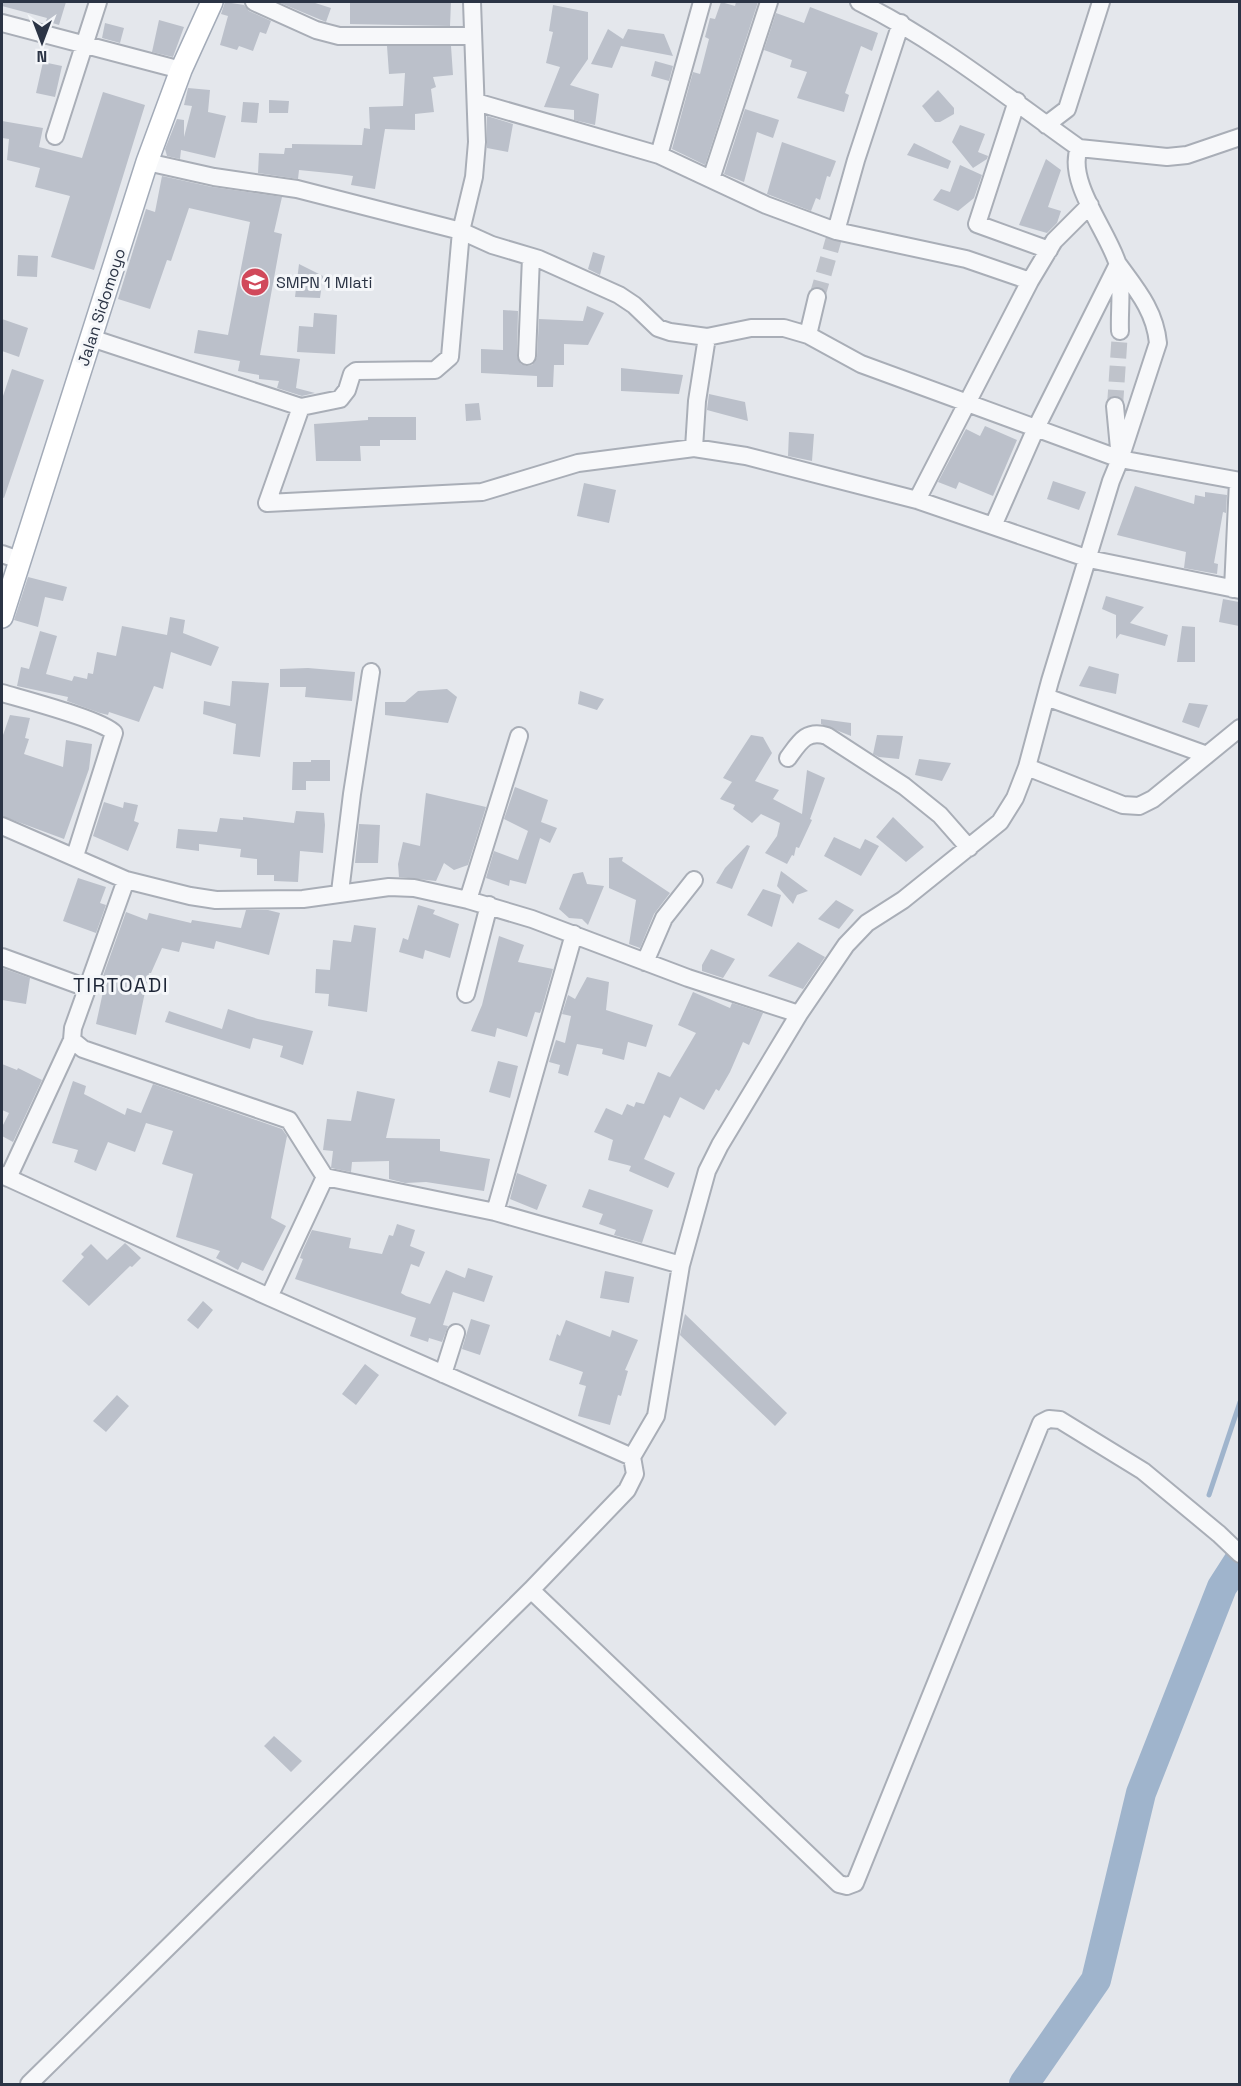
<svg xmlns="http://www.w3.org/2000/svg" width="1241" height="2086" viewBox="0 0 1241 2086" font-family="'Space Grotesk',sans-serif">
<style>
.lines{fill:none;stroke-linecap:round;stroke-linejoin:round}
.stream{stroke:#9fb4cc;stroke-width:5}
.river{stroke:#9fb4cc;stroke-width:30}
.building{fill:#bbc0ca}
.minor-tunnel{stroke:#bfc3cb;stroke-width:16;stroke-dasharray:16 8;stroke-linecap:butt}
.minor-casing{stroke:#a9aeb7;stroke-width:20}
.major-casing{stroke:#a3abb8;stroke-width:24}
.minor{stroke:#f7f8fa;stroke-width:16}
.major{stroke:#fff;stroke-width:21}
.labels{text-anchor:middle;stroke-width:6;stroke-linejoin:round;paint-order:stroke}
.poi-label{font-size:16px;fill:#2b3445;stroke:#f4f6f9;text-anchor:start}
.street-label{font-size:16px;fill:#2b3445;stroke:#f4f6f9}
.quarter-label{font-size:20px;letter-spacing:1.5px;fill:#1d2536;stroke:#f4f6f9}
</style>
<rect width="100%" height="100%" fill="#e4e7ec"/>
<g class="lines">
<path class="stream" d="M1209,1495L1240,1402"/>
<path class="river" d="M1024,2084L1096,1980L1141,1793L1222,1587L1240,1559"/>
</g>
<path class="building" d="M2,2H66L59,25L46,21L47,18L2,6Z
M225,2L244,5L249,11L271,21L266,34L260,32L253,51L239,46L237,50L220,45L228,16L221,14Z
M278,2H312L331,8L326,22Z
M350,2H451L450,26L350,24Z
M721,2L735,6L736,2H758L705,165L672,149L693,72L700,74L709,39L705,37L710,18L715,19Z
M553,5L588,12V59L570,85L599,94L595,125L574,120V110L544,107L560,67L546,63L553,32L549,31Z
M810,7L878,33L872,51L861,46L845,93L849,95L844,112L797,98L807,72L790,67L792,60L764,50L776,13L804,23Z
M159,20L184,27L173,57L152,52Z
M105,23L124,28L120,43L102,38Z
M608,29L623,39L628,29L664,34L673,56L621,46L612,68L591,64Z
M387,46H451L453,75L433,77L436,87L431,89L434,112L415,114V130L385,129L375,189L351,185L353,176L339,174L299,170L298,179L258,173L259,153L284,154L285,148H292V144L362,145L364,128L370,129L369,107L403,106L405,73L389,74Z
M655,61L673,66L669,81L651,76Z
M43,62L62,66L55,97L36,93Z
M188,88L210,90L208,112L226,116L215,158L181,150L180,159L167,156L165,149L177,119L184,120V137L192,106L184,105Z
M938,90L954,108V114L940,122H935L922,106Z
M103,92L145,105L94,270L51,257L70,196L35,187L40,168L7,160L9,139L2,138V121L43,128L39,147L82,158Z
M269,100L289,101L288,113H269Z
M243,102L259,103L257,123L241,122Z
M745,109L779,120L773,138L757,132L744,182L724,174Z
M487,116L513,124L508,152L487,148Z
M960,125L985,134L978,152L988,156L987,159L973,168L952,142Z
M782,142L836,161L830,177L827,176L820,200L816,198L811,211L767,194Z
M914,143L951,161L948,169L907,155Z
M1046,159L1061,170L1048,207L1061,211L1057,223L1047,233L1019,225Z
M960,165L982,175L974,198L958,211L933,200L941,189L950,192Z
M162,176L212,187L282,197L274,232L282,234L260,355L300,359L296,388L315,393L302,396L277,388L279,381L259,379V375L238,371L240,361L194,353L198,330L228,335L250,222L189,208L171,261L167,260L150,309L118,299L146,209L155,212Z
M593,252L605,256L600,275L588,269Z
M18,255L38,256L37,277L17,276Z
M299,264L323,276L320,298L295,297Z
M587,306L604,313L588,345L564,344V365H554L553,387H537V376L481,373V349L503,350V310L518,311L517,356L521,364L527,366L532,365L537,357L539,319L583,321Z
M314,313L337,315L335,354L297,352L299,326L313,327Z
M2,319L28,328L19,357L2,351Z
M621,368L683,375L679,394L621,391Z
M12,369L44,380L4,498L2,497V399Z
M709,394L745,402L748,421L707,410Z
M479,403L481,420L466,421L465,404Z
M368,417H416V440H380V446H360L361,461H316L314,424L368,420Z
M985,426L1017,440L993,496L959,482L956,489L938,482L966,429L980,436Z
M789,432L814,434L812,461L788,456Z
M1053,481L1086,492L1079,510L1047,499Z
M584,483L616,490L609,523L577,516Z
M1135,486L1194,504L1195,495L1205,497V492L1227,495L1226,513L1223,512L1214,563L1218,564L1217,574L1184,568L1186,552L1117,535Z
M28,577L67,587L63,601L45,597L38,627L14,620Z
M1106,596L1144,607L1130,623L1168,635L1165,646L1120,634L1116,639V615L1102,609Z
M1223,599L1239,602V626L1219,622Z
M170,617L185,620L183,633L219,647L211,666L171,652L163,689L154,686L139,722L109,712L108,715L100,713L67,701L68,697L17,686L21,667L29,669L40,631L57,636L46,674L72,681L74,676L87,679L88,673L93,674L97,652L116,656L122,626L167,635Z
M1182,626L1195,627V662H1177Z
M1089,666L1119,674L1116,694L1079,686Z
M308,668L355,672L352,701L305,697L306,687H280V669Z
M232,681L269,683L260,757L233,754L236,724L203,714L204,701L230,706Z
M447,689L457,697L448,723L385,715V702H405L418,691Z
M580,691L604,699L597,710L578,704Z
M1189,703L1208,705L1199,728L1182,722Z
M10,715L30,718L25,738L29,739L24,754L63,767L66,740L92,744L89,769L64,839L2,816V738Z
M821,719L851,723V736L821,724Z
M751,735L763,737L772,753L755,781L779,790L773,799L802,814L807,770L825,778L810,819L812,820L799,848L796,847L794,856L792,855L787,864L765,853L777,836L780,823L761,814L752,823L733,809L735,805L720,799L732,782L723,778Z
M877,735L903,736L899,759L879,757L873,754Z
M919,759L951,763L942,781L915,775Z
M311,760H330V781H306V790H292L293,762H311Z
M515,787L548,800L541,822L557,828L550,843L540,838L526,884L510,880L509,886L486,878L494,851L518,860L528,831L504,819Z
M426,793L486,807L468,865L454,870L444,863L436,881L399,877L398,864L403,842L420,846Z
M104,802L123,808L124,802L138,805L134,821L139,823L128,851L93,836Z
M296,811L324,813L325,825L323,853L300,851L298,882L274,881V875H257V859L240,857L241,849L199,844V851L176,848L178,829L217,832L220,818L243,820V817L294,823Z
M893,817L924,847L906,862L876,837Z
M359,824L380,825L378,863H355Z
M834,837L860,849L865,839L879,846L861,876L824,856Z
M747,845L750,846L732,889L716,883L725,868Z
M623,857L622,861L670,893L654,914L640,948L629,944L636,900L609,888V858Z
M781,871L808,891L797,895L793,904L777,886Z
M583,872L587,884L604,886L588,925L582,919L569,918L559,909L573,874Z
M78,878L106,887L100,903L106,905L96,933L63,921Z
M763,889L781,895L772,927L747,915Z
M836,900L854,910L839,929L818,919Z
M418,905L435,910L433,914L459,924L450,958L425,950L423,959L399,952L403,938L408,940Z
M246,910H268L280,913L269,955L216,941L214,949L182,942L179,952L162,948L151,973H149L136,1035L96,1024L103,992L98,990L126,912L147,920L149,913L191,923L192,920L241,928Z
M354,925L376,928L367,1012L328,1006L329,994L315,993L316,969L330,970L333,940L351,942Z
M499,936L524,945L518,962L553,969L542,1008L540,1013L535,1012L527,1037L497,1028L495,1037L471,1031L482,1005Z
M798,942L825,957L803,989L768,976Z
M711,949L735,959L723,978L702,971V965Z
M2,968L30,978L26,1004L2,1000Z
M587,977L609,982L606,1010L653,1025L646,1047L628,1042L624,1060L602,1054L603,1049L577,1044L568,1076L558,1073L560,1065L549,1062L556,1040L565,1043L571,1016L562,1014L568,995L575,999Z
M693,992L730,1008L732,1003L763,1013L749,1045L743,1042L730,1072L719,1091L716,1089L704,1110L680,1097L670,1118L664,1115L644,1159L675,1173L668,1188L629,1171L631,1166L608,1160L613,1140L594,1132L606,1108L622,1115L627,1104L634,1107L636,1102L644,1104L658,1072L670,1077L696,1033L678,1025Z
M228,1009L258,1019L313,1031L303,1065L280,1057L283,1046L253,1038L250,1049L165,1022L169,1011L222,1029Z
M498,1061L518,1066L510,1098L489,1092Z
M2,1064L17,1070L18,1068L42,1080L13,1142L2,1136V1127L9,1113L2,1110Z
M73,1081L86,1086L84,1094L125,1115L127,1108L141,1113L153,1084L282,1129L287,1136L271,1218L286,1226L263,1271L242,1262L238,1270L216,1258L220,1251L176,1237L193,1174L162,1164L173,1131L146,1123L135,1152L108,1142L96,1171L74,1162L78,1150L52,1143Z
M357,1091L395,1099L386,1138L440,1139V1151L490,1159L484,1191L426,1182L405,1183L389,1179V1161L352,1162L351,1172L331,1168L333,1151L323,1150L327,1119L351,1121Z
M517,1173L547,1185L537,1210L510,1199Z
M589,1189L653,1210L642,1243L614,1235L616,1230L599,1224L603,1214L582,1207Z
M397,1224L415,1230L410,1246L425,1252L419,1267L411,1264L401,1293L406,1296L430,1304L446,1270L465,1278L468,1268L493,1276L484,1302L453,1292L443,1325L448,1326L442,1342L429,1338L428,1342L410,1336L416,1318L295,1279L303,1259L300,1258L302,1252L312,1230L351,1238L349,1248L382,1254L389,1235L393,1236Z
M125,1243L141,1258L132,1267L130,1266L89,1306L62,1281L84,1257L81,1254L91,1244L107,1260Z
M605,1271L634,1277L629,1303L600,1298Z
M203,1301L213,1310L198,1329L187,1320Z
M685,1314L787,1413L775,1426L680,1335Z
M471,1319L490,1325L480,1355L462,1349Z
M566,1320L610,1337L612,1330L638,1340L625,1370L628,1371L621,1396L618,1395L610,1425L578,1416L586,1386L579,1384L583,1372L549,1360L557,1334L560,1336Z
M365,1364L379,1375L356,1405L342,1394Z
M117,1395L129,1406L106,1432L93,1421Z
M274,1736L302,1761L291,1772L264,1746Z"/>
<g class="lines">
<path class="minor-tunnel" d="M817,297L836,231
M1115,406L1120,331"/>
<g class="minor-casing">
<path id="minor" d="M254,2L316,30L339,36H472
M472,2L477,142L474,177L461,231L492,245L539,259L619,295L634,305L658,328L670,332L707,337L751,328H784L808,335L861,364L1120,459L1240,481
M859,2C938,41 1007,97 1079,148C1066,182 1109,233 1118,265C1123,285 1119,311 1120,331
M2,23L181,70
M1017,101L977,224L1049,250
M476,102L659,155L702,2
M1046,125L1067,109L1101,2
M55,136L98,2
M1079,148L1167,157L1187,155L1240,137
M659,155L766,205L836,231L856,160L901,23
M711,179L769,2
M836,231L966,259L1030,281
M808,335L817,297
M91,338L301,407L340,399L347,390L352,374L356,371L435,370L450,357L461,231L297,189L214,177L147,162
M527,356L531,257
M301,407L267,503L482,492L578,463L694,448L746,456L917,500L1089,559L1240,590
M694,448L697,401L707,337
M917,500L1030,281L1054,241L1090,205
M993,526L1036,428L1118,264C1137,290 1155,311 1158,343L1122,453
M2,554L19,560
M1233,589L1238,481
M2,693C22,699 103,720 114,733L75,856
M1046,697L1207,755
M788,758C799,743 806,729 827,736L904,786L940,815L969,848
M1027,767L1123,805L1139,806L1153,799L1240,728
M2,826L126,880L190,896L216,900L303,899L389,887L414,888L468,900L532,919L688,978L799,1014
M340,892L352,794L371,672
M468,900L519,736
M2,957L87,988
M645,962L664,918L694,880
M466,994L489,905
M72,1040L83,1049L289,1120L325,1177L495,1212L681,1265
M2,1175L269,1297L632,1457
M8,1178L72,1040L73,1028L126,880
M495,1212L574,934
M269,1297L325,1177
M443,1374L456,1333
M531,1590L839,1884L847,1886L855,1883L1041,1423L1049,1419L1060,1420L1143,1471L1219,1534L1240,1554
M29,2084L531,1590L627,1490L635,1474L632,1457L656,1416L681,1265L707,1171L720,1145L799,1014L846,945L867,923L903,900L1000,822L1015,798L1027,767L1050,681L1111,481L1120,459L1115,406"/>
</g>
<g class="major-casing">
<path id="major" d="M2,617L147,162L181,70L212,2"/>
</g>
<use href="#minor" class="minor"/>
<use href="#major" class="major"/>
</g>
<defs>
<g id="school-disc" transform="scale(1.5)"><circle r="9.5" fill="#d1495b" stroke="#f4f6f9"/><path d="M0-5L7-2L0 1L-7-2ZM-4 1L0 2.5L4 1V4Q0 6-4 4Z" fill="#fff"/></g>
</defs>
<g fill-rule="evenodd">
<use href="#school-disc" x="255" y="282"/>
</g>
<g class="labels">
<g class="poi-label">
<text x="276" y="288">SMPN 1 Mlati</text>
</g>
<g class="street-label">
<text transform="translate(101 307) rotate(-72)" y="6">Jalan Sidomoyo</text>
</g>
<g class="quarter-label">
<text x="121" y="992">TIRTOADI</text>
</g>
</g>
<rect width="1241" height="2086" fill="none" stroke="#2b3445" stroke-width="6"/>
<g transform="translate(42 42) rotate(180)" stroke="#f4f6f9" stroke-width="4.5" paint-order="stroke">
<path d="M0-4.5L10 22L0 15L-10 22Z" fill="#2b3445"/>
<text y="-9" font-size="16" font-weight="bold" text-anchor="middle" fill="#2b3445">N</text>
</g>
</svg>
